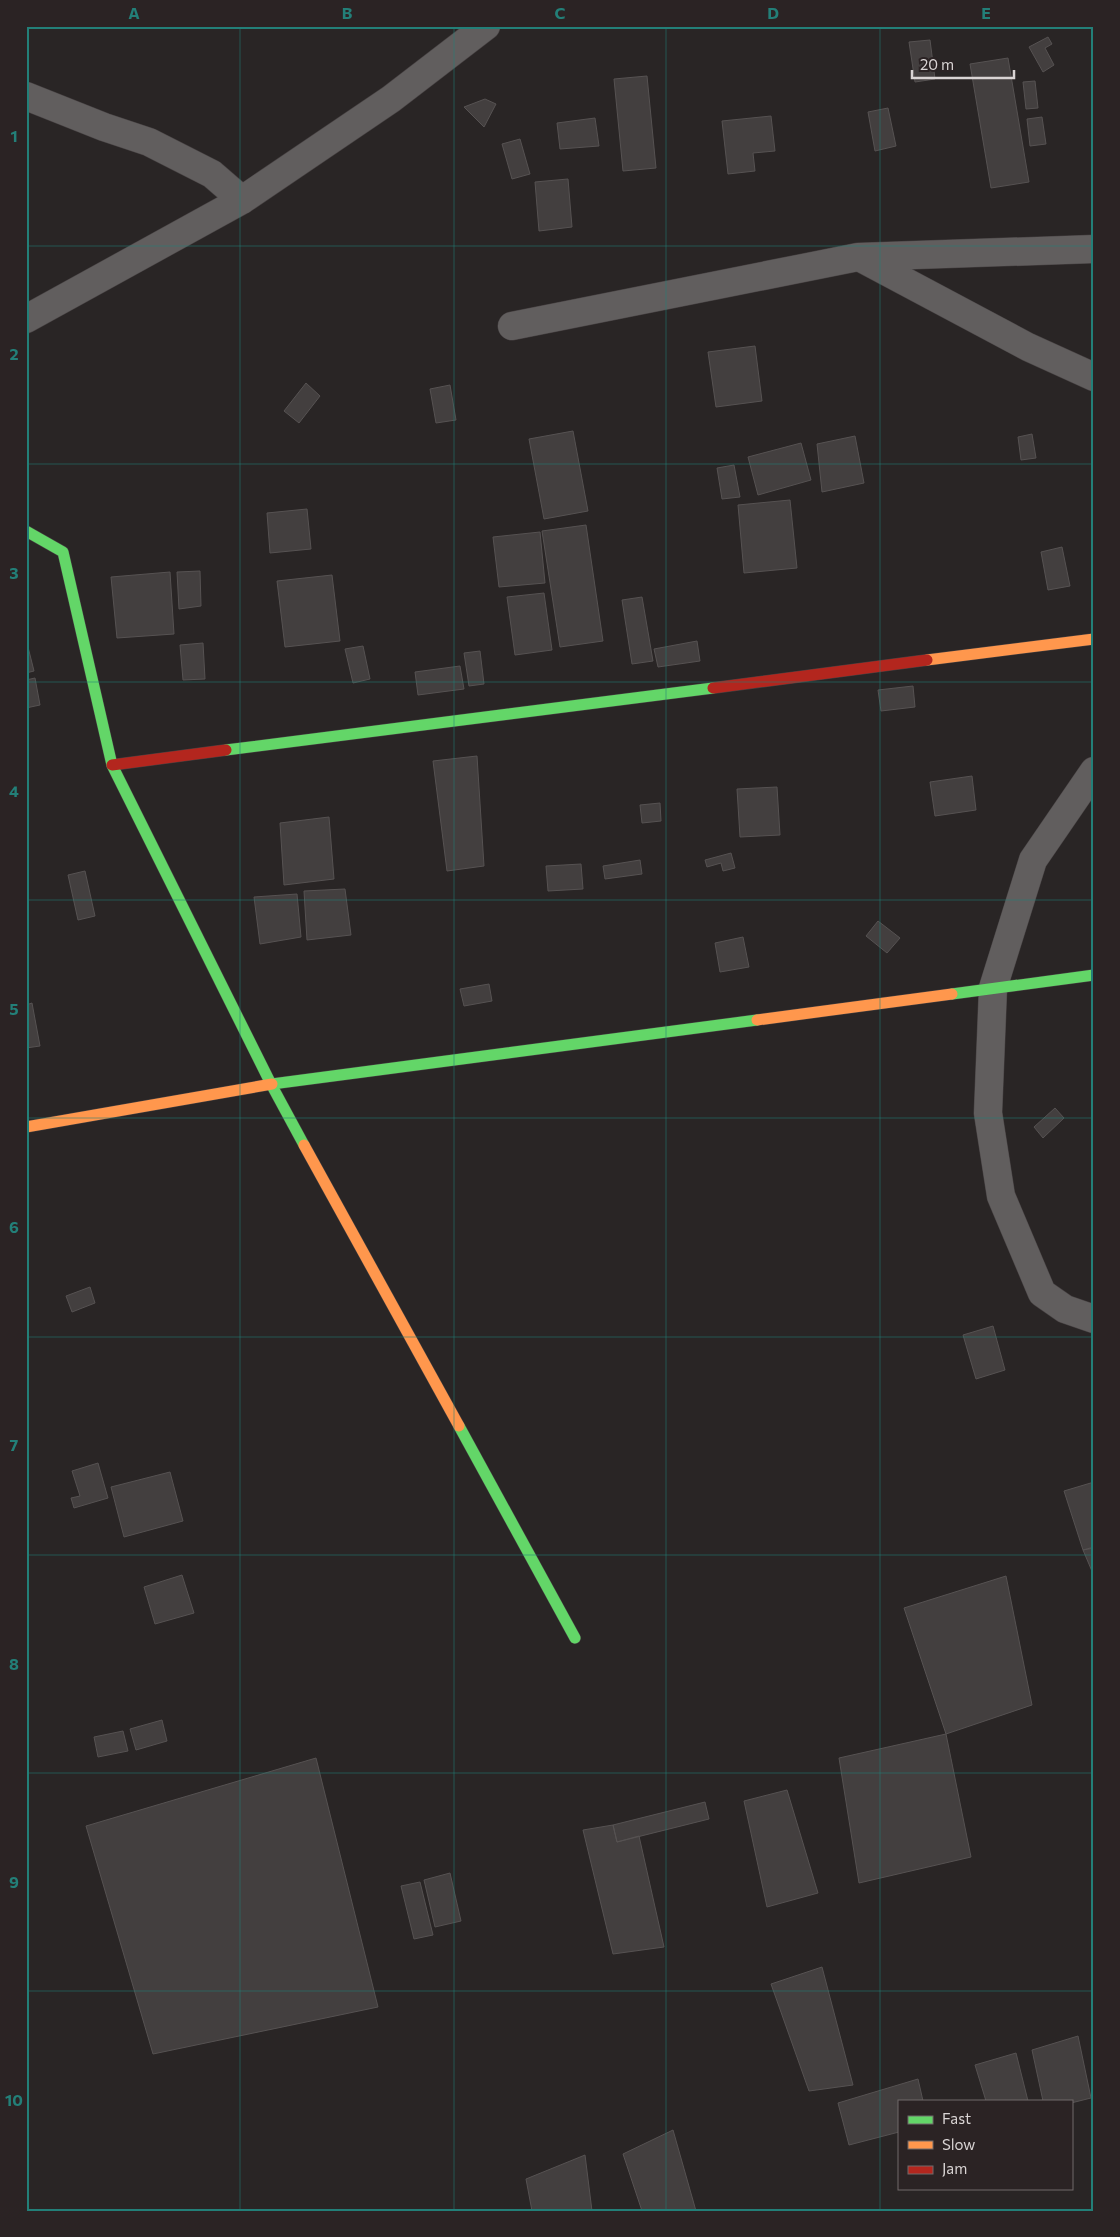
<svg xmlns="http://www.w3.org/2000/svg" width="1120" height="2237" viewBox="0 0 1120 2237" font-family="Commissioner,sans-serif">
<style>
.building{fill:#433f3f;stroke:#565252}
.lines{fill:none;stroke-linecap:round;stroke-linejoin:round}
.street-casing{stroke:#464142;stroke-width:29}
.fast-casing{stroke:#464142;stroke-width:12}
.slow-casing{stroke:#464142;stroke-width:12}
.jam-casing{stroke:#464142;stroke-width:12}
.street{stroke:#615e5e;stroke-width:28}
.fast{stroke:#63d668;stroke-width:11}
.slow{stroke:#ff974d;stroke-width:11}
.jam{stroke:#b3261e;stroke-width:11}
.grid{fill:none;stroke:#237f78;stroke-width:1;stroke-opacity:0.55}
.neatline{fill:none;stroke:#237f78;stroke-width:2}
.grid-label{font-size:16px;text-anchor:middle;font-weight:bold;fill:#237f78}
</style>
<rect width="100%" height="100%" fill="#292525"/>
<path class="building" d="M1048,37L1052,44L1045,48L1054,65L1043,72L1029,47Z
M930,40L935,79L915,82L909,42Z
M1008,58L1029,182L991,188L970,64Z
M647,76L656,168L623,171L614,79Z
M1035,81L1038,108L1026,109L1023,82Z
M485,99L496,104L484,127L464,107Z
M888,108L896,146L875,151L868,112Z
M771,116L775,151L753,153L755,171L728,174L722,121Z
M1042,117L1046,144L1030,146L1027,119Z
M595,118L599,146L560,149L557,123Z
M520,139L530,174L512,179L502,144Z
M568,179L572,227L539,231L535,182Z
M755,346L762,401L716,407L708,352Z
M306,383L320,396L299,423L284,411Z
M450,385L456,420L436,423L430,389Z
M573,431L588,511L544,519L529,439Z
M1032,434L1036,458L1021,460L1018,437Z
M855,436L864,483L822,492L817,444Z
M801,443L811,480L758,495L748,457Z
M734,465L740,497L722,499L717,468Z
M790,500L797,568L744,573L738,505Z
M307,509L311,549L270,553L267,513Z
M586,525L603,641L560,647L542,531Z
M540,532L545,583L499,587L493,537Z
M1062,547L1070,586L1048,590L1041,552Z
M200,571L201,606L179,609L177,572Z
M170,572L174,634L117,638L111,577Z
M332,575L340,641L285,647L277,581Z
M544,593L552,650L515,655L507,597Z
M642,597L653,661L632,664L622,600Z
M26,639L34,671L26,673Z
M697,641L700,661L658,667L654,649Z
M203,643L205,679L183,680L180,645Z
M363,646L370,679L353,683L345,649Z
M480,651L484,684L469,686L464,653Z
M460,666L464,689L418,695L415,672Z
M35,678L40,705L26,708V680Z
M913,686L915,707L881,711L878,690Z
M477,756L484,866L447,871L433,761Z
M972,776L976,810L935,816L930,782Z
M777,787L780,835L740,837L737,789Z
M660,803L661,821L642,823L640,805Z
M329,817L334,879L284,885L280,823Z
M731,853L735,868L723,871L721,863L707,867L705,860Z
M640,860L642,874L605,879L603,866Z
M581,864L583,889L548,891L546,866Z
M85,871L95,916L78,920L68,875Z
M345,889L351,935L307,940L304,891Z
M297,894L301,937L260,944L254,897Z
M878,921L900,938L887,953L866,936Z
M743,937L749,967L720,972L715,943Z
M489,984L492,1001L464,1006L460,989Z
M32,1003L40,1046L26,1048V1005Z
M1055,1108L1064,1118L1043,1138L1034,1127Z
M90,1287L95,1303L72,1312L66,1296Z
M993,1326L1005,1370L976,1379L963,1335Z
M98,1463L108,1498L74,1508L71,1498L80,1496L72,1471Z
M170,1472L183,1521L124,1537L111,1487Z
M1094,1482V1547L1083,1550L1064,1491Z
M1094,1548V1576L1083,1550Z
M182,1575L194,1613L155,1624L144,1587Z
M1006,1576L1032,1705L946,1734L904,1608Z
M162,1720L167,1741L136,1750L130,1729Z
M123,1731L128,1751L98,1757L94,1737Z
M946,1734L971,1857L859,1883L839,1758Z
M316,1758L378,2007L153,2054L86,1826Z
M787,1790L818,1893L767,1907L744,1801Z
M705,1802L709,1819L617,1842L613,1825Z
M613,1825L617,1842L639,1836L664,1947L613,1954L583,1830Z
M450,1873L461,1921L435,1927L424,1880Z
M420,1882L433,1935L414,1939L401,1886Z
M822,1967L853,2085L809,2091L771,1984Z
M1078,2036L1091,2098L1071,2103V2101H1043L1032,2050Z
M1016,2053L1028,2101H986L975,2065Z
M918,2079L923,2101H899V2132L849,2145L838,2103Z
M673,2130L696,2211H642L623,2154Z
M585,2155L592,2211H532L526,2179Z"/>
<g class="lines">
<g class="street-casing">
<path id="street" d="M26,96L104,127L149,142L212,174L242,200
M859,257L1028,347L1094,377
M26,319L242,200L391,99L486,26
M512,326L858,257L1094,249
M1094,771L1033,860L993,988L988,1113L1001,1196L1042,1293L1065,1309L1094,1319"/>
</g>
<g class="fast-casing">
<path id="fast" d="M26,531L63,552L112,765L271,1084L304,1145
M226,750L713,688
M952,994L1094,975
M272,1084L757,1020
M459,1426L575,1638"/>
</g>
<g class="slow-casing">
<path id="slow" d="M927,660L1094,639
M757,1020L952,994
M26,1127L272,1084
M304,1145L459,1426"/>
</g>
<g class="jam-casing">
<path id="jam" d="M713,688L927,660
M112,765L226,750"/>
</g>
<use href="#street" class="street"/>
<use href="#fast" class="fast"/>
<use href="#slow" class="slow"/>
<use href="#jam" class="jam"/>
</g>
<path class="grid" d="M240,26V2211M454,26V2211M666,26V2211M880,26V2211M26,246H1094M26,464H1094M26,682H1094M26,900H1094M26,1118H1094M26,1337H1094M26,1555H1094M26,1773H1094M26,1991H1094"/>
<rect width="1120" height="2237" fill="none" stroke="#2b2324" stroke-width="55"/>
<rect x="898" y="2100" width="175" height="90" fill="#2b2324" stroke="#716a6a"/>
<rect x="908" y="2116" width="25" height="8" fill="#63d668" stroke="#716a6a"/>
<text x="942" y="2124" font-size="15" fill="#d9d4d4">Fast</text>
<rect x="908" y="2141" width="25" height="8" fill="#ff974d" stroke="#716a6a"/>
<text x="942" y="2150" font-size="15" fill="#d9d4d4">Slow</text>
<rect x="908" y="2166" width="25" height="8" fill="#b3261e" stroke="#716a6a"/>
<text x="942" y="2174" font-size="15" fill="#d9d4d4">Jam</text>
<path d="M912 70v8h102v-8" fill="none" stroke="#d9d4d4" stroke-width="2.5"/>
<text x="920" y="70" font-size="15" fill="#d9d4d4" stroke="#2b2324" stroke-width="4" paint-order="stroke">20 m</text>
<rect x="28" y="28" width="1064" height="2182" class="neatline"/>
<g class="grid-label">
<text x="134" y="19">A</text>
<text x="347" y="19">B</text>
<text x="560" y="19">C</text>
<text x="773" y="19">D</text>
<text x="986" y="19">E</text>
<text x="14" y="142">1</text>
<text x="14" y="360">2</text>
<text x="14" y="579">3</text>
<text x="14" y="797">4</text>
<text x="14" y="1015">5</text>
<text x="14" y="1233">6</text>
<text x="14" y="1451">7</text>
<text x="14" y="1670">8</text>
<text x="14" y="1888">9</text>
<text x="14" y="2106">10</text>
</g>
</svg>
